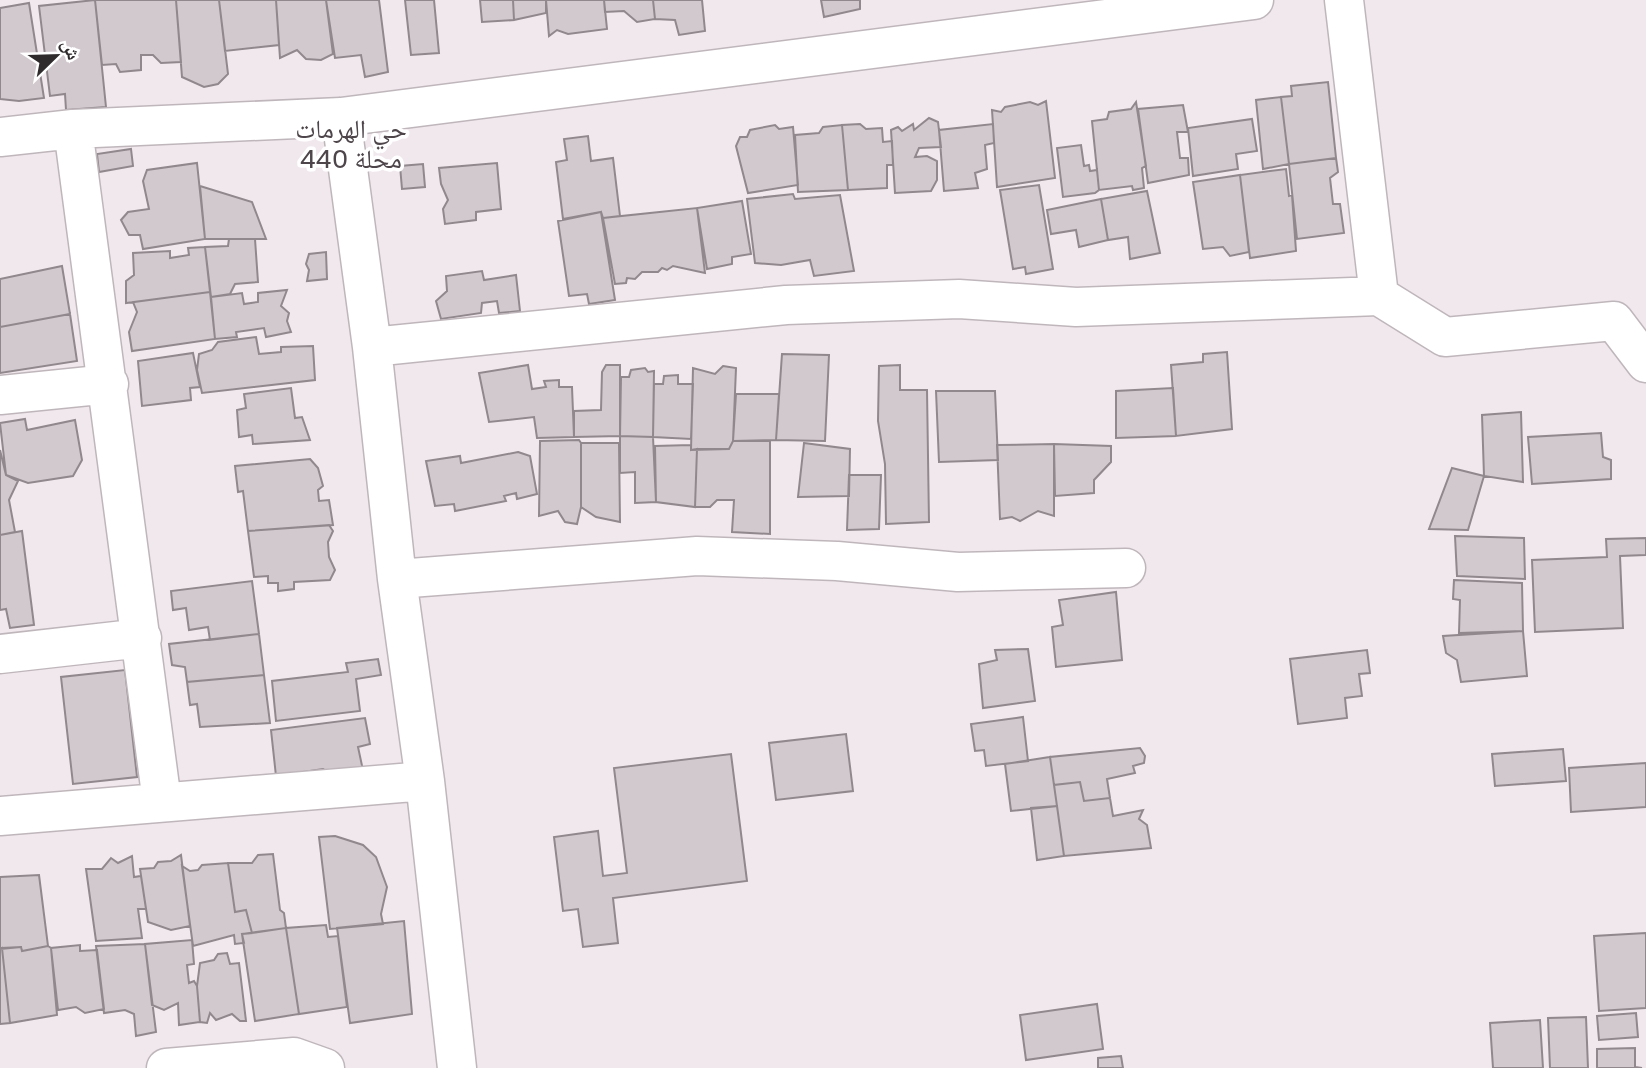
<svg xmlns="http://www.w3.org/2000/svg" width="1646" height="1068" viewBox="0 0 1646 1068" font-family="'Golos Text','Noto Naskh Arabic',sans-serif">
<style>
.building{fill:#d2c9cf;stroke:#91888d;stroke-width:2}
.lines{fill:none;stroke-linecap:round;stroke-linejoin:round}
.minor-casing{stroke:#bfb6bb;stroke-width:41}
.minor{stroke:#fff;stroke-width:38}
.labels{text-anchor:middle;stroke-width:7;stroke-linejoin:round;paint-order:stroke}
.neighbourhood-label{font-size:26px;fill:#4d454a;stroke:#fff}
</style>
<rect width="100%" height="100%" fill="#f1e8ee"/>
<path class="building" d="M95,0L106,107L66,110L65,94L50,96L39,6Z
M95,0H176L181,62L161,63L153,55H141V70L120,72L116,64L102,65Z
M176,0H219L228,74L218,84L204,87L182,77Z
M219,0H276L279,45L225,51Z
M276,0H326L333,54L321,60L306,59L297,50L280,58Z
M326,0H379L388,72L365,77L361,55L335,58Z
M405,0H434L439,53L411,55Z
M480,0H513L514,20L482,22Z
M513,0H546V13L514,20Z
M546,0H604L607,29L568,34L557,30L549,36Z
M604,0H653L655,19L637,22L624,11L605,12Z
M653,0H702L705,31L679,35L675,20L655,19Z
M821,0H860V9L824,17Z
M29,3L44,98L19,101L0,99V8Z
M1328,82L1336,158L1289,164L1281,97L1292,96L1291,86Z
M1281,97L1289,164L1263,169L1256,100Z
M1046,101L1055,178L997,187L992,110L1001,112L1005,107L1030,102L1038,105Z
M1136,102L1146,166L1142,168L1144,188L1133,190L1132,186L1099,190L1092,121L1107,119L1109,112L1131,109Z
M1183,105L1188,132H1177L1180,158H1188L1189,175L1148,183L1138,109Z
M929,118L938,122L941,147L919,148L915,157L927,156L937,161V180L931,191L895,193L891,130L898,127L902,131L913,124L914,130Z
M1252,119L1257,151L1236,154L1238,169L1193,176L1188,128Z
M860,124L866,129L882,128L883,142L892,141L893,165H887V188L848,190L842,125Z
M993,124L994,143L985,145L987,169L975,173L978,188L944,191L939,130Z
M775,125L779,129L793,127L798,185L748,193L736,146L740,137H747L750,130Z
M842,125L848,190L798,192L795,135L819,133L823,127Z
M588,136L591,161L613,158L620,216L603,218L601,212L563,219L556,162L567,160L564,139Z
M1081,145L1084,166L1089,165L1090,171L1097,170L1099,190L1095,193L1063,197L1057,148Z
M131,149L133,166L99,172L97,154Z
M1336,158L1338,172L1330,178L1333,204H1340L1344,233L1297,239L1289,164Z
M197,163L205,239L143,249L140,235H129L121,220L128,212L149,209L143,181L147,170Z
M497,163L501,209L476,212V220L445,224L443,209L448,200L441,184L439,168Z
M423,164L425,187L402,189L400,166Z
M1286,169L1289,196L1292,195L1296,251L1250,258L1240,175Z
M1240,175L1249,252L1230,256L1223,247L1203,249L1193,182Z
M1039,185L1053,269L1026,274L1025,267L1013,269L1000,190Z
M200,186L252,202L266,239H205Z
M1147,191L1160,253L1130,259L1128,237L1108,240L1101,199Z
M793,194L795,199L840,195L854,271L814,276L810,260L781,265L755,263L747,199Z
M1101,199L1108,240L1079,247L1076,230L1051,234L1047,210Z
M742,201L751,254L732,257V264L707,269L697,208Z
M697,208L705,273L673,266L667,270L662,268L658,272H642L635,279L627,278L626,283L615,284L603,218Z
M601,212L615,300L589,304L587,294L569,296L558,221Z
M229,239H255L258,282L235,284L230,294L211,297L205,247L228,246Z
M205,247L210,292L126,303V281L134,275L133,253L170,251V258L189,255L188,248Z
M326,252L327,279L307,281L309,270L306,264L309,254Z
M62,266L70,314L0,327V279Z
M482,271L484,280L516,275L520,311L499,313L497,301L482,303L481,313L441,319L436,301L447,291L446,276Z
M287,290L281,306L289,313L287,321L291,332L266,337L264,328L236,332L237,337L215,339L211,297L242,293L244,304L258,302V293Z
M210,292L215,339L132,351L129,332L137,312L133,302Z
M70,314L77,361L0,373V327Z
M256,337L259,354L281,352V347L313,346L315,380L202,393L197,370L199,354L212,350L218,342Z
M1227,352L1232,429L1176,436L1171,365L1203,362V354Z
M193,353L200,387L190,388L191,400L142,406L138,361Z
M782,354L829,355L825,441L776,440Z
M528,365L532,389L546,387L544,381L559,380V387H572L574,437L537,438L534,417L489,422L479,373Z
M606,365H620V436L574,437V411L601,410L602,372Z
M900,365V390H927L929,522L886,524L885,464L878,421L879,366Z
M723,366L736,368L733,441L729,449L691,450L693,368L715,374Z
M645,368L648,372L654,371L653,437L620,436L621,377H629L631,370Z
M678,375V384H693L691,439L653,437L654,384H663L664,376Z
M291,388L295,418L302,417L310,440L253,444L252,435L239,437L237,410L246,408L244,394Z
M1173,388L1176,436L1116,438V391Z
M936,391H995L998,460L939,462Z
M736,394H779L776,440L733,441Z
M1521,412L1523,482L1484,476L1482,415Z
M25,419L27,430L75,420L82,460L73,476L28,483L6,475L0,423Z
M1601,433L1603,457L1611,460V479L1532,484L1528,437Z
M620,436L653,437L656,502L635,503V472L620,473Z
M579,440L581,443V507L577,524L565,522L558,511L539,516L540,441Z
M733,441H770V534L732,532L734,500H717L710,507H695L697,449H729Z
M581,443H619L620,522L596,517L581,507Z
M804,443L850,449L849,496L798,497Z
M1054,444L1111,446V462L1094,480V493L1055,496Z
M1054,444V516L1038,511L1020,521L1012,517L1000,519L997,445Z
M691,445V450L697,449L695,507L656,502L655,446Z
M0,450L6,475L18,481L9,500L15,532L0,535Z
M518,452L530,456L537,494L517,499L516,493L504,496L506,501L455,511L454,504L435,506L426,461L460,456L461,463Z
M310,459L318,468L323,486L318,490L319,501L329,500L333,525L248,531L243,491L238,492L235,466Z
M1452,468L1484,476L1468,530L1429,529Z
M849,475H881L879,529L847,530Z
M329,525L333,531L328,542L329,557L335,570L330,580L294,582V589L278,591V583H268V576L254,577L248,531Z
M22,531L34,625L10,628L6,609L0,610V535Z
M1455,536L1524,538L1525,579L1457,576Z
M1646,538V555L1620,556L1623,628L1535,632L1532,560L1607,557L1606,539Z
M1454,580L1522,583L1523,631L1459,633L1460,600L1453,599Z
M252,581L259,634L210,640L208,627L189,630L186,608L173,610L171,591Z
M1116,592L1122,660L1056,667L1052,627L1063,625L1059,600Z
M1523,631L1527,676L1461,682L1457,660L1446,653L1443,636Z
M259,634L264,675L187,682L185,667L172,665L169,644Z
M1028,649L1035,701L983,708L979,664L997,660L995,650Z
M1367,650L1370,673L1359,674L1362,696L1345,698L1347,718L1298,724L1290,659Z
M378,659L381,675L356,679L360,711L276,721L272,681L348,672L346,663Z
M125,670L137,777L73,784L61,677Z
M264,675L270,723L200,727L197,704L190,705L187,682Z
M1023,717L1028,761L986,766L984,750L975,751L971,724Z
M365,718L370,744L358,747L364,775L341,779L323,769L276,776L271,730Z
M846,734L853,791L776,800L769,743Z
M1140,748L1145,756L1144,763L1133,766L1135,773L1107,779L1110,798L1084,801L1080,782L1054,785L1050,757Z
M1563,749L1566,781L1495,786L1492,754Z
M731,754L747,881L613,898L618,943L583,947L578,909L563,911L554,837L598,831L603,876L627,873L614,768Z
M1050,757L1057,806L1011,811L1005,764Z
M1646,763V807L1571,812L1569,768Z
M1080,782L1084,801L1110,798L1113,816L1143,810L1139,819L1147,825L1151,848L1064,856L1054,785Z
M1057,806L1064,856L1037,860L1031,808Z
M335,836L363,845L376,857L387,887L381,914L383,924L330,929L319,837Z
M273,854L280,910L284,913L286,928L252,933L246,910L235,912L228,863H252L258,855Z
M181,855L190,926L171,930L148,922L140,869L154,868L158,862L171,861Z
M132,856L134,877L141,876L146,909H138L142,938L96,941L86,869H102L111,858L118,863Z
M228,863L235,912L246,910L252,933L242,934L244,943L235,944L234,935L193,946L182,866L190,871L198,870L202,865Z
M39,875L48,946L22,951L21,947L0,949V877Z
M404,921L412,1014L350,1023L337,928Z
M326,925L328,937L338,936L347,1007L299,1014L286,928Z
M286,928L299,1014L255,1021L242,934Z
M1646,933V1008L1599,1011L1594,936Z
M192,940L194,964L187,965L189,983L194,981L197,986L200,1022L179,1025L178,1003L164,1010L152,1005L145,944Z
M145,944L156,1032L136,1036L134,1014L125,1010L104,1013L96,946Z
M80,945V951L97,950L104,1009L85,1013L76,1007L58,1010L51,948Z
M48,946L51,948L57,1015L10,1023L2,948L21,947L22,951Z
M2,948L10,1023L0,1024V949Z
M227,953L230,964L239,963L246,1021H240L232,1014L216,1020L210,1013L207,1023L200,1022L197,986L200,963L214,960L218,954Z
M1097,1004L1103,1049L1026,1060L1020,1015Z
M1636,1013L1638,1037L1599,1040L1597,1016Z
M1586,1017L1588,1068H1550L1548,1018Z
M1540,1020L1543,1068H1493L1490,1023Z
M1635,1048V1067L1642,1068H1597V1049Z
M1121,1056L1123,1068H1098V1058Z"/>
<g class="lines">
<g class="minor-casing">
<path id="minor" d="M1344,0L1379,296
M341,117L372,347L397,579L425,781L457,1068
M73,129L162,802
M0,137L73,129L341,117L1254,0
M372,347L786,305L959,299L1076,307L1379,296L1445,337L1614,321L1646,363
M0,395L109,384
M397,579L697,556L837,561L958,572L1126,568
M0,654L142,638
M0,816L425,781
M166,1068L294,1057L325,1068"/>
</g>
<use href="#minor" class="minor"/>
</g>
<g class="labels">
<g class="neighbourhood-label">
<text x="351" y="138">حي الهرمات<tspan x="351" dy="30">محلة 440</tspan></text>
</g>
</g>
<g transform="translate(56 56) rotate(67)" stroke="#ffffff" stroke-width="5" paint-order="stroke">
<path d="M0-5L12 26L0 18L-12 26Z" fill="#2f2b2d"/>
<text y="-10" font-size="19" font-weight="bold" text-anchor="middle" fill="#2f2b2d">ش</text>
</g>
</svg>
